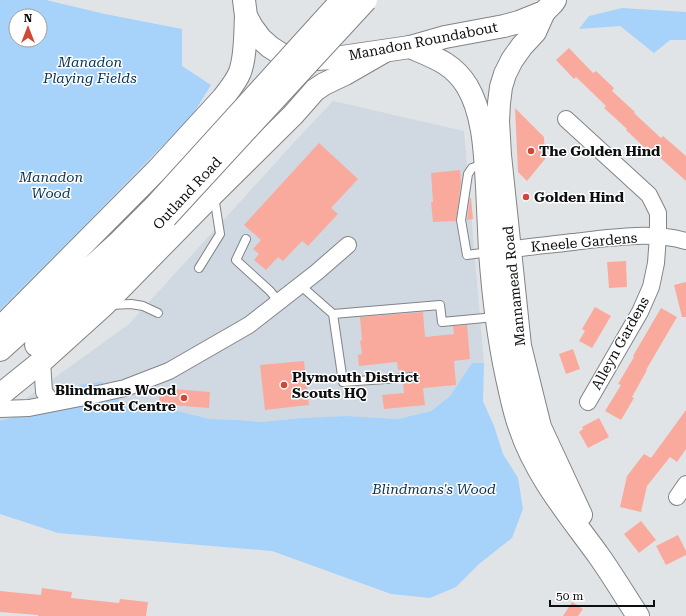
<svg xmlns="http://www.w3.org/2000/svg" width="686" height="616" viewBox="0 0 686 616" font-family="'Roboto Serif',serif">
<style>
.built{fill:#d0d9e1}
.green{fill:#a7d2fa;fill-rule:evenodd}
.building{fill:#f9aa9c}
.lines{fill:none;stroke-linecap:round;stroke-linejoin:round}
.service-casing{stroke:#818386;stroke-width:10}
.minor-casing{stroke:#818386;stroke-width:18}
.secondary-casing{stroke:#818386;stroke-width:24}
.primary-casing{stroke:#818386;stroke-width:24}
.trunk-casing{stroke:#818386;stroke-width:24}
.service{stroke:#fff;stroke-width:8}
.minor{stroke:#fff;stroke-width:16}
.secondary{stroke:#fff;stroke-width:22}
.primary{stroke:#fff;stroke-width:22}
.trunk{stroke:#fff;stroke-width:22}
.primary-bridge-casing{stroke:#818386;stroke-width:24;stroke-linecap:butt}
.primary-bridge{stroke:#fff;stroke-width:22}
.poi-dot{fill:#d34734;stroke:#fff;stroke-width:1.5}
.labels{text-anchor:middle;stroke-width:3;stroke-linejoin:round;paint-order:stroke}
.street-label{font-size:14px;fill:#0d0e0f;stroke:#fff}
.park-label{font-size:14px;font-style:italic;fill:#053152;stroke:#fff}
.poi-label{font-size:14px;font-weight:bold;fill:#0d0e0f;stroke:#fff;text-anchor:start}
</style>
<rect width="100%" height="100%" fill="#e1e4e7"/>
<path class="built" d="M333,101L464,131L484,363H472L450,396L431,411L398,419L347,416L301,418L261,422L240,420L210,419L177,411L125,406L112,391L47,409L13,417L0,421V417L129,324L298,138Z"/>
<path class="green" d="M0,0H46L105,14L182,29V66L211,85L193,114L182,126L77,233L0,310ZM16,16H40V40H16Z
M622,8L686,12V40H670L654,53L620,26L579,29L589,16Z
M472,363H484L483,401L494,426L503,454L518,478L523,509L512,538L479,564L456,587L430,598L391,594L272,551L58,533L0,514V421L13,417L47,409L71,389L83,384L102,382L112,391L125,406L177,411L210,419L240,420L261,422L301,418L347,416L398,419L431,411L450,396Z"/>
<path class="building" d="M569,48L593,73L596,71L614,88L612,91L635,112L634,113L661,138L663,136L686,156V181L647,146L645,148L626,130L627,129L604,108L606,106L576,77L574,79L556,60Z
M515,108L544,137L545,159L527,181L518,172Z
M319,143L358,179L331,208L338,214L308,246L302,241L283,261L278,257L266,270L254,260L259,254L253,249L261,240L244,225Z
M460,170L461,182L456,221L433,222L431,202H433L431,173Z
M470,198H471L473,219L467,220Z
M626,261L627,287L609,288L607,262Z
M686,282V317H682L674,285Z
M595,307L611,316L592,348L579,341L585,331L582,329Z
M661,308L677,317L646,370H647L632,397L634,398L621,420L605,411L621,385L618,384L634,357L633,356Z
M423,312L425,337L454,334L453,326L467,325L470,359L454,361L456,385L423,388L425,405L384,409L382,395L404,393L403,383L417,382L419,380V376L418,374L416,372H401V370H398L397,362L359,366L358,355L362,354L360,341L362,340L360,317Z
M573,349L580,369L566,374L559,354Z
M304,361L309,405L265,410L260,365Z
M160,388L210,392L209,408L159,404Z
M686,410V449L677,462L670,457L647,486L641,512L620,507L627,476L644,454L651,458Z
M599,418L609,437L588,448L579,432L583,429L582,427Z
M641,521L656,540L639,553L624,534Z
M678,535L686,551V555L666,565L656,546Z
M42,588L72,592L71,598L119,603L120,599L148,602L146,616H38V615L0,612V591L41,595Z
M572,602L583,609L578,616H563Z"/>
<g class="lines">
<g class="service-casing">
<path id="service" d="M484,164L472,168L468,174L461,220L467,255L489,252
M246,239L236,260L270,291L279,302
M199,268L220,234L214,196
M300,285L333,314L440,305L442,322L495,317
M110,305L131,304L143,306L158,313
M333,314L343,382L414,377"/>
</g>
<g class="minor-casing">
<path id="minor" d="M566,119L649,195L658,213V236L656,263L651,287L640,312L588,402
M500,251C524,247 549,245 573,242C608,238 652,231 686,241
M42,361L44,392L53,403
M0,409L29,408L80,398L125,388L169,371L249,325L317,272L348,245
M677,497L686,484"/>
</g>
<g class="secondary-casing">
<path id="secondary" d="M544,12L535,32L522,46L512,60L505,74L501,87L499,103L498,121L500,155L520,346L540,427L581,515
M410,47C433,57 453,63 467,86C484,114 485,154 487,186C488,208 489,229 490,251C493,294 498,336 507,378C511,395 514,412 520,428C536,476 570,516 599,556C613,576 625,596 638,616"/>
</g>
<g class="primary-casing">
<path id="primary" d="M0,328L158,169L223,98C229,90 236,82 240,72C246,55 245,34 246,16
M36,345L84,302L166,217
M0,350L117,244L157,204
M0,395L42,361L104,305L205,202L293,115L315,90L324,84L345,74L385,51"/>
</g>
<g class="trunk-casing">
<path id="trunk" d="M244,0L246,16L252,27L261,39L270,47L281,54L296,57L316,59L335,58L410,47L445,37L504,26L519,22L544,12L553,3L555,0"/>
</g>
<use href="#service" class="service"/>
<use href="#minor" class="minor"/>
<use href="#secondary" class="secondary"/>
<use href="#primary" class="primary"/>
<use href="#trunk" class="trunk"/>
<g class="primary-bridge-casing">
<path id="primary-bridge" d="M157,204L342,0
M166,217L366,0"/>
</g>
<use href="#primary-bridge" class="primary-bridge"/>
</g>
<g class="poi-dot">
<circle cx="531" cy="151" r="4"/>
<circle cx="526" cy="197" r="4"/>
<circle cx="284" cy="385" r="4"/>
<circle cx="184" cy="398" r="4"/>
</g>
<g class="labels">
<g class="street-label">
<text transform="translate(423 41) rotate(-11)" y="5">Manadon Roundabout</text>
<text transform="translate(187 193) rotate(-47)" y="5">Outland Road</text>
<text transform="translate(584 242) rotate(-5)" y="5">Kneele Gardens</text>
<text transform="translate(514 286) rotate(-96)" y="5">Mannamead Road</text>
<text transform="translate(620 343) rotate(-61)" y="5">Alleyn Gardens</text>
</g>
<g class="park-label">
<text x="90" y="67">Manadon<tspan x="90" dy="16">Playing Fields</tspan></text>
<text x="51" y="182">Manadon<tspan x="51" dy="16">Wood</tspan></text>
<text x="434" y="494">Blindmans's Wood</text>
</g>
<g class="poi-label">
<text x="539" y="156">The Golden Hind</text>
<text x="534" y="202">Golden Hind</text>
<text x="292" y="382">Plymouth District<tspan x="292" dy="16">Scouts HQ</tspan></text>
<text x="176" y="395" text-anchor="end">Blindmans Wood<tspan x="176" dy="16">Scout Centre</tspan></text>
</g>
</g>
<g transform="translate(28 28)"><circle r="19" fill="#ffffff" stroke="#9e9f9f"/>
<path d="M0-3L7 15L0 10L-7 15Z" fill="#d34734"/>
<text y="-6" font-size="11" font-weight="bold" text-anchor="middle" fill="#0d0e0f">N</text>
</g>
<path d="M550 600v6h104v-6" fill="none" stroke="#0d0e0f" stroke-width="2"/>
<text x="556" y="600" font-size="12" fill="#0d0e0f" stroke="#ffffff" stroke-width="3" paint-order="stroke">50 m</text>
</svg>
